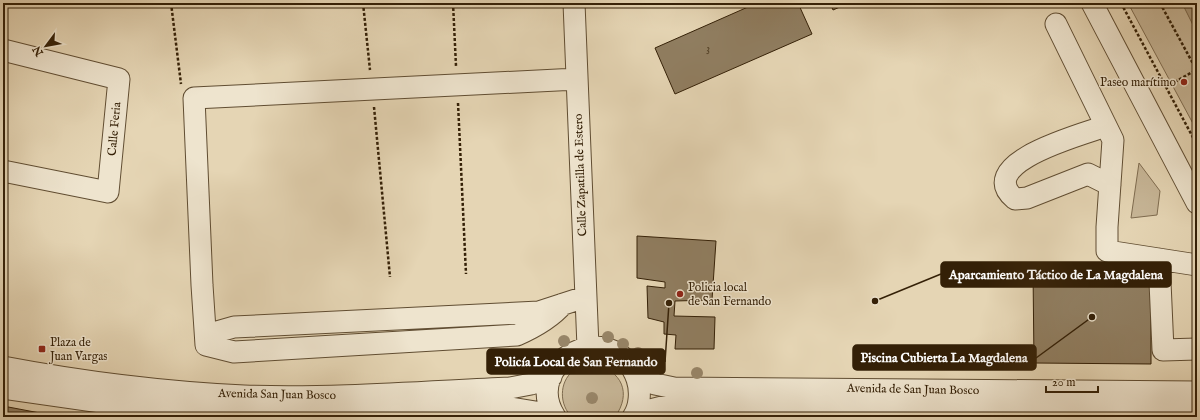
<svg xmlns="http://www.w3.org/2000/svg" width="1200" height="420" viewBox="0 0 1200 420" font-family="'IM FELL English',serif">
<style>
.green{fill:#c7b697;stroke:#7e6b4f}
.water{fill:#a99779;stroke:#7a674b}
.building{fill:#907e61;stroke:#342007}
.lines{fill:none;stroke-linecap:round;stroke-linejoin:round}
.minor-casing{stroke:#604d32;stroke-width:23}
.path{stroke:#342007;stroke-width:2.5;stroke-dasharray:3 2;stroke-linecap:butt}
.minor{stroke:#eee4ce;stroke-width:21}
.tree{fill:#988669}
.poi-dot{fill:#8f2418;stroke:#eee4ce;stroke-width:1.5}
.labels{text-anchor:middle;stroke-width:3;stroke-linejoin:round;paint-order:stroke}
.number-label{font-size:10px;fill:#4b381e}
.poi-label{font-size:12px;fill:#342007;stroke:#eee4ce;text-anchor:start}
.street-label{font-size:12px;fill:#342007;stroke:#eee4ce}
.leader{fill:none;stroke:#342007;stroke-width:1.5}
.callout-dot{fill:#342007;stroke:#eee4ce;stroke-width:1.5}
.callout{fill:#342007;stroke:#342007;stroke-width:1.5}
.callout-label{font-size:13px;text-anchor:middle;font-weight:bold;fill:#fff}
</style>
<rect width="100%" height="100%" fill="#e5d5b4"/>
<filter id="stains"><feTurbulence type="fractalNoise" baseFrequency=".005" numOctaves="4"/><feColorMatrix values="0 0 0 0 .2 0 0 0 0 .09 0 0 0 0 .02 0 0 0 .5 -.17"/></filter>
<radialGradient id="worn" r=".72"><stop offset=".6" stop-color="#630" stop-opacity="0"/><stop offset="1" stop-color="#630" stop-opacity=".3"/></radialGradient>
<path class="green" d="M1128,3H1197V131Z
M1139,163L1160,191L1157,215L1131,218Z
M594,364C622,371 632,393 615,417H572C559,405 559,382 573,371C579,366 586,365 594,364Z"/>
<path class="water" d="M1182,3H1197V33Z"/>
<path class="building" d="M757,3H798L812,34L675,94L655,48Z
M830,3H849L833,10Z
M637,236L716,241L712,300L675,301L674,316L715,317L714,349H675L676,335L664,334V322L648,318L647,286L665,288V282L637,278Z
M1033,270H1151V364L1034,363Z
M3,406L61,417H3Z"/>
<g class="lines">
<g class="minor-casing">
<path id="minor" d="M574,3L588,347
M1092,3L1197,203
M1056,24L1113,140L1107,227V251L1197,265
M3,50L119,79L108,192L3,171
M1106,126C1084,134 972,163 1015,199L1027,198L1088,174L1110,185
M1159,259L1163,350L1197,349
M563,304C551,318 535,327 517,335L234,352L206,345L202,285L194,98L577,79
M206,335L234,327L539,312L585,297
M3,367C82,382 163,392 244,396C332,399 422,392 510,388L531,384L551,377
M634,370L655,384L674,388L1197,392
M3,388L122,405L245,417L352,416L511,408L554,415
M635,414L674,404L1197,410
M555,417C520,362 613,313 637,379C641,391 640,407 633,417"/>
</g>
<path class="path" d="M171,3L181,84
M363,3L370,70
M453,3L456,66
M1121,3L1197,145
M1160,3L1197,71
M1166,87L1196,70
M458,103L466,274
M374,107L390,277"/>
<use href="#minor" class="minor"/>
</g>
<g class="tree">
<circle cx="608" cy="337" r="6"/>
<circle cx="564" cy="341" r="6"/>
<circle cx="623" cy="344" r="6"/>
<circle cx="638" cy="353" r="6"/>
<circle cx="697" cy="373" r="6"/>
<circle cx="592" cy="398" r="6"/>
</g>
<g class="poi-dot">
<circle cx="1184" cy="82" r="4"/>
<circle cx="680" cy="294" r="4"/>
<rect x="38" y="345" width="8" height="8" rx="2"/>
</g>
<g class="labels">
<g class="number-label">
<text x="708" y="52">3</text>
</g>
<g class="poi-label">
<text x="1176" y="86" text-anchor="end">Paseo marítimo</text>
<text x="688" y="291">Policia local<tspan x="688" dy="14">de San Fernando</tspan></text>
<text x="50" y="346">Plaza de<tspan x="50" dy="14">Juan Vargas</tspan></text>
</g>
<g class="street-label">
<text transform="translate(114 129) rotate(-85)" y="4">Calle Feria</text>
<text transform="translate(580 175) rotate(-92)" y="4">Calle Zapatilla de Estero</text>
<text transform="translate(913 389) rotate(1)" y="4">Avenida de San Juan Bosco</text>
<text transform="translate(277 394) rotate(1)" y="4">Avenida San Juan Bosco</text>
</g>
</g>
<path class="leader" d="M875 301L941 274M1092 317L1036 358M669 303L665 362"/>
<g class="callout-dot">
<circle cx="875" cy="301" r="4"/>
<circle cx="1092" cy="317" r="4"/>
<circle cx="669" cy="303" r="4"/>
</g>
<g class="callout">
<rect x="941" y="262" width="230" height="25" rx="4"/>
<rect x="853" y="345" width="183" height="25" rx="4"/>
<rect x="487" y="349" width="178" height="25" rx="4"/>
</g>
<g class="callout-label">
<text x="1056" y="279">Aparcamiento Táctico de La Magdalena</text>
<text x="944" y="362">Piscina Cubierta La Magdalena</text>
<text x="576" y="366">Policía Local de San Fernando</text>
</g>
<rect width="1200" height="420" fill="none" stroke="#e5d5b4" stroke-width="16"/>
<rect x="4" y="4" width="1192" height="412" fill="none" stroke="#342007" stroke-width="2"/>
<rect x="8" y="8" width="1184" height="404" fill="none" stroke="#342007"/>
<g transform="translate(46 46) rotate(238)" stroke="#eee4ce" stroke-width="3" paint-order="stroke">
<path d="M0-3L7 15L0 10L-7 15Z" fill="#342007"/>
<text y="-6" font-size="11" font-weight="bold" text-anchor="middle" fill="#342007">N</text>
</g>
<path d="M1046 386v6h52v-6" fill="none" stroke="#342007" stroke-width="2"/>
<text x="1052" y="386" font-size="12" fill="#342007" stroke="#eee4ce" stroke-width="3" paint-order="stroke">20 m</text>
<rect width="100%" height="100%" filter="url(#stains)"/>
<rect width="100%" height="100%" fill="url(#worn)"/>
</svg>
